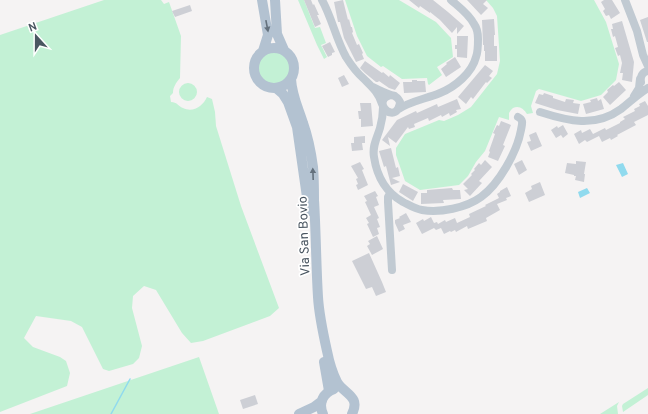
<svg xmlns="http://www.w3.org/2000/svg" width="648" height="414" viewBox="0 0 648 414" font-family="Overpass,sans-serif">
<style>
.green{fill:#c3f1d5}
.water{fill:#90daee}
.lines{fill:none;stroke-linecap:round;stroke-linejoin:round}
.stream{stroke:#90daee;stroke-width:1.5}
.building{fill:#cdcfd5}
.minor{stroke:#c1cad2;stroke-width:8}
.major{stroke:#b3c2d1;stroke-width:10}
.oneway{fill:#64717d}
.labels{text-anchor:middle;stroke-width:3.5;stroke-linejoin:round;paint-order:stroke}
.street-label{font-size:13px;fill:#4a5661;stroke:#fff}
</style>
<rect width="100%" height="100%" fill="#f5f3f3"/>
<path class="green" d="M104,0H161L164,4L169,2L181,36L180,78C176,83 173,87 173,93L170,96L171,102C177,102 178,106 183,108C193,113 203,106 207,97L212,99L215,112L216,126L241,206L279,308L270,316L203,341L191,343L182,333L156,290L144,286L133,296L132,308L142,346L139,358L133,364L109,371L103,369L82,327L71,321L36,316L24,338L33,347L60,357L66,361L70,373L67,386L0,412V35Z
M298,0H304L315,28L320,27L326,43L321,45L327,57L324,59L317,45Z
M345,0H399L436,22L451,38L453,57L437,67L442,75L429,85L428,84L427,78L402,79L383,66L381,67L367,56L357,36Z
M486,0H594L606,22L619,64L616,80L601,95L581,101L539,89L536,91L531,106L533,113L527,114C524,109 519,105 513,108C511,110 510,111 509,113C509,114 509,119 509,120L499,117L485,151L476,162L468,176L459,185L420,190L405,181L396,155V148L405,134L439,120L444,121L458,115L471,107L497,74L500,61L497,16L493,8Z
M257 68a17 17 0 1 1 34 0a17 17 0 1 1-34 0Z
M179 92a9 9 0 1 1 18 0a9 9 0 1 1-18 0Z
M199,357L219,414H30Z
M648,388V395L623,412L622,406L623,404Z
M619,402L617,406L618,414H600Z"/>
<path class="water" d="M623,163L628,174L622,177L616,165Z
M587,188L590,193L580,198L578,192Z"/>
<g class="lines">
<path class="stream" d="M111,414L130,379"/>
</g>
<path class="building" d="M304,0H311L313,5L314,4L319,15H317L321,24L315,27Z
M343,0L348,20L349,19L351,27H352L353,32L352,33L357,45L359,44L363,53L362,54L364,59L356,62L344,38L340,22H338L334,2Z
M409,0H433L448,12L464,26L457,34V27L452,33L440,20L430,12V13L420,6L419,8Z
M467,0H487L483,4L488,8L481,15Z
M604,0H612L620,13L611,19L609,15L606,16L603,11L605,9L601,2Z
M190,5L192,11L175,17L172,11Z
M648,17V42H647L640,20Z
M494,19L495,35H494V46H497V61H485V51H484V45H483L482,20Z
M622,21L634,62L632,82L622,80L623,73H620L622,63L620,55L618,56L615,48L618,47L615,36L613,37L611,29H613L612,24Z
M457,36H468L467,58L457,57V49H455V45H457Z
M330,42L335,52L332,53V55L328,57L322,46Z
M455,57L461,67L446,77L441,69L447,64L446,63Z
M365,61L382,73L383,72L389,77L390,75L400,83L395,90L389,88L379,81L378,82H376L365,73L360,68Z
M485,65L493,71L489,76L492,78L487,83L486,82L473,99L471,97L466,104L458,97Z
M344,75L349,84L342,87L338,78Z
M412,80H417V81H425L426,92L404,93L403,82H412Z
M619,82L626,90L610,105L603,97L608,92L607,90L613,85L614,86Z
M544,93L553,96V98L565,102L566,99L574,100L573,103L580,104L578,114L557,110L535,103L539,94L543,95Z
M597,98L598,101L601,99L604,109L586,114L583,104L591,102L590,100Z
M457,99L461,109L456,110L457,112L450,116L449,113L442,117L441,115L429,121L428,118L414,124L415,127L409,129L408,127L396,143L388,137L390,146L382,140L397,120L416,111L417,113L437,104L438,107Z
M645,101L648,106V115L634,122L636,125L617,135L618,136L611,140L610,138L602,142L599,136L587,142L585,140L579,144L574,134L581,130L582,133L590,129L593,134L605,128L606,130L620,123V122L625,119L623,117L635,111L634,109L640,106L639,104Z
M360,103H371L373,126L361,127V119H359L358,111H361Z
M501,121L511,125L503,145L505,146L498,161L488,157L490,152L489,151L495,134L493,133L497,125L499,126Z
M563,125L568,134L563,138L561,135L556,138L551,130L557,126L558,128Z
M536,132L542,146L531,151L527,142L531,141L529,135Z
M365,136V143H362L363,150L352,151L351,143H354V137Z
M391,148L396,168L398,167L400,176L392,178L400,182L391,185L386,166L384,167L379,151Z
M485,160L492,167L479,181L482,183L470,196L464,190L468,189L463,184L472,175L471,174L475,170L474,169L479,163L481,165Z
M522,160L527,170L519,175L514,164Z
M576,161L586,162L584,174H585L584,182L575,180L576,176H574V175L565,173L567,163L576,164Z
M360,162L364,169L362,170L368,185L358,190L356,185L358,184L356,179L358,178L351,166Z
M540,182L545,195L529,202L525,193L532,189L531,186Z
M403,184L418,192L413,201L399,192Z
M507,187L511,196L506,198L507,200L497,204L500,210L486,218L487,221L468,229L467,226L456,232L455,230L451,232L450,231L444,234L441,228L436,230L434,228L422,234L416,223L423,219L424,221L431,217L434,223L437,222L438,224L445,220L446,222L455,218L457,223L470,217L469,214L486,206L485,205L499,198L497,194L500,192V191Z
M452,188L453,190H460L461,199L443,200L444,203L421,204V193H427V190Z
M375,191L378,196L376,197L379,205L374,207L379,218L377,219L380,227L377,228L379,234L373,237L367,224L369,223L366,218L371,215L365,202L367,201L364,196Z
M406,213L411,222L403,225L405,229L399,232L395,223V220L400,218L399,217Z
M377,236L383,249L372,255L367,246L370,244L368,241Z
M369,253L382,282L386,292L376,296L372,287L366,289L352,261Z
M255,395L258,404L243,409L240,400Z"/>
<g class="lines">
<path class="minor" d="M322,0C332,18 336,39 346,57C351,65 357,73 364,79C372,87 379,93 382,104
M625,0L637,31L643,55L648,66
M641,82C640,77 642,72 648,71
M373,87C379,90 385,93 391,95C394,96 394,95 396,97C398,98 399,100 400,102C400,105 399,107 398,109C390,121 372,100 391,95
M634,96L639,88L640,79
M383,107C383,114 382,121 380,128C377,138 372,146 374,157C377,177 385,192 403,202C409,205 415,209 422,210C440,213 466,208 481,197C499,184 517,152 521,130C522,124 524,120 518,117
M397,110C410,101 426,99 440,93C455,87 472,73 476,57C478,52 478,45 478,39C478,34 477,28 474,24C469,14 459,7 451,0
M540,112C568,121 595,128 621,109C630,102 638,94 648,88
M390,193L388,197V202L392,270"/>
<path class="major" d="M262,0L268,35L263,51
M275,0L277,34L284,50
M254 68a20 20 0 1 1 40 0a20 20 0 1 1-40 0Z
M291,79C292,96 298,107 303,123C308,137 311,152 313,167C314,178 314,189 314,200C316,232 316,265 318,297C319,315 323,333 327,351C329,361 332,372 337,382C344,394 361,396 352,414
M276,88L283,94L288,102L297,127L309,211
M324,362L329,391
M299,414L314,407L322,401
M323,414C318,403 323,393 334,389"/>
</g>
<defs><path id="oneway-solid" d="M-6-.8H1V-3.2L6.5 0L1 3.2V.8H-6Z"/></defs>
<g class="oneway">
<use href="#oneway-solid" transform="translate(267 26) rotate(79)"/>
<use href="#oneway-solid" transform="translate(313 174) rotate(-92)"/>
</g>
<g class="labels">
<g class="street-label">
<text transform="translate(303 236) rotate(-92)" y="5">Via San Bovio</text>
</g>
</g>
<g transform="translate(36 36) rotate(339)" stroke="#ffffff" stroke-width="3" paint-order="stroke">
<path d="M0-3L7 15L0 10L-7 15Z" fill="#4a5661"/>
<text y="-6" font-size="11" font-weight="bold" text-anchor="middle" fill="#4a5661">N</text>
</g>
</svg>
